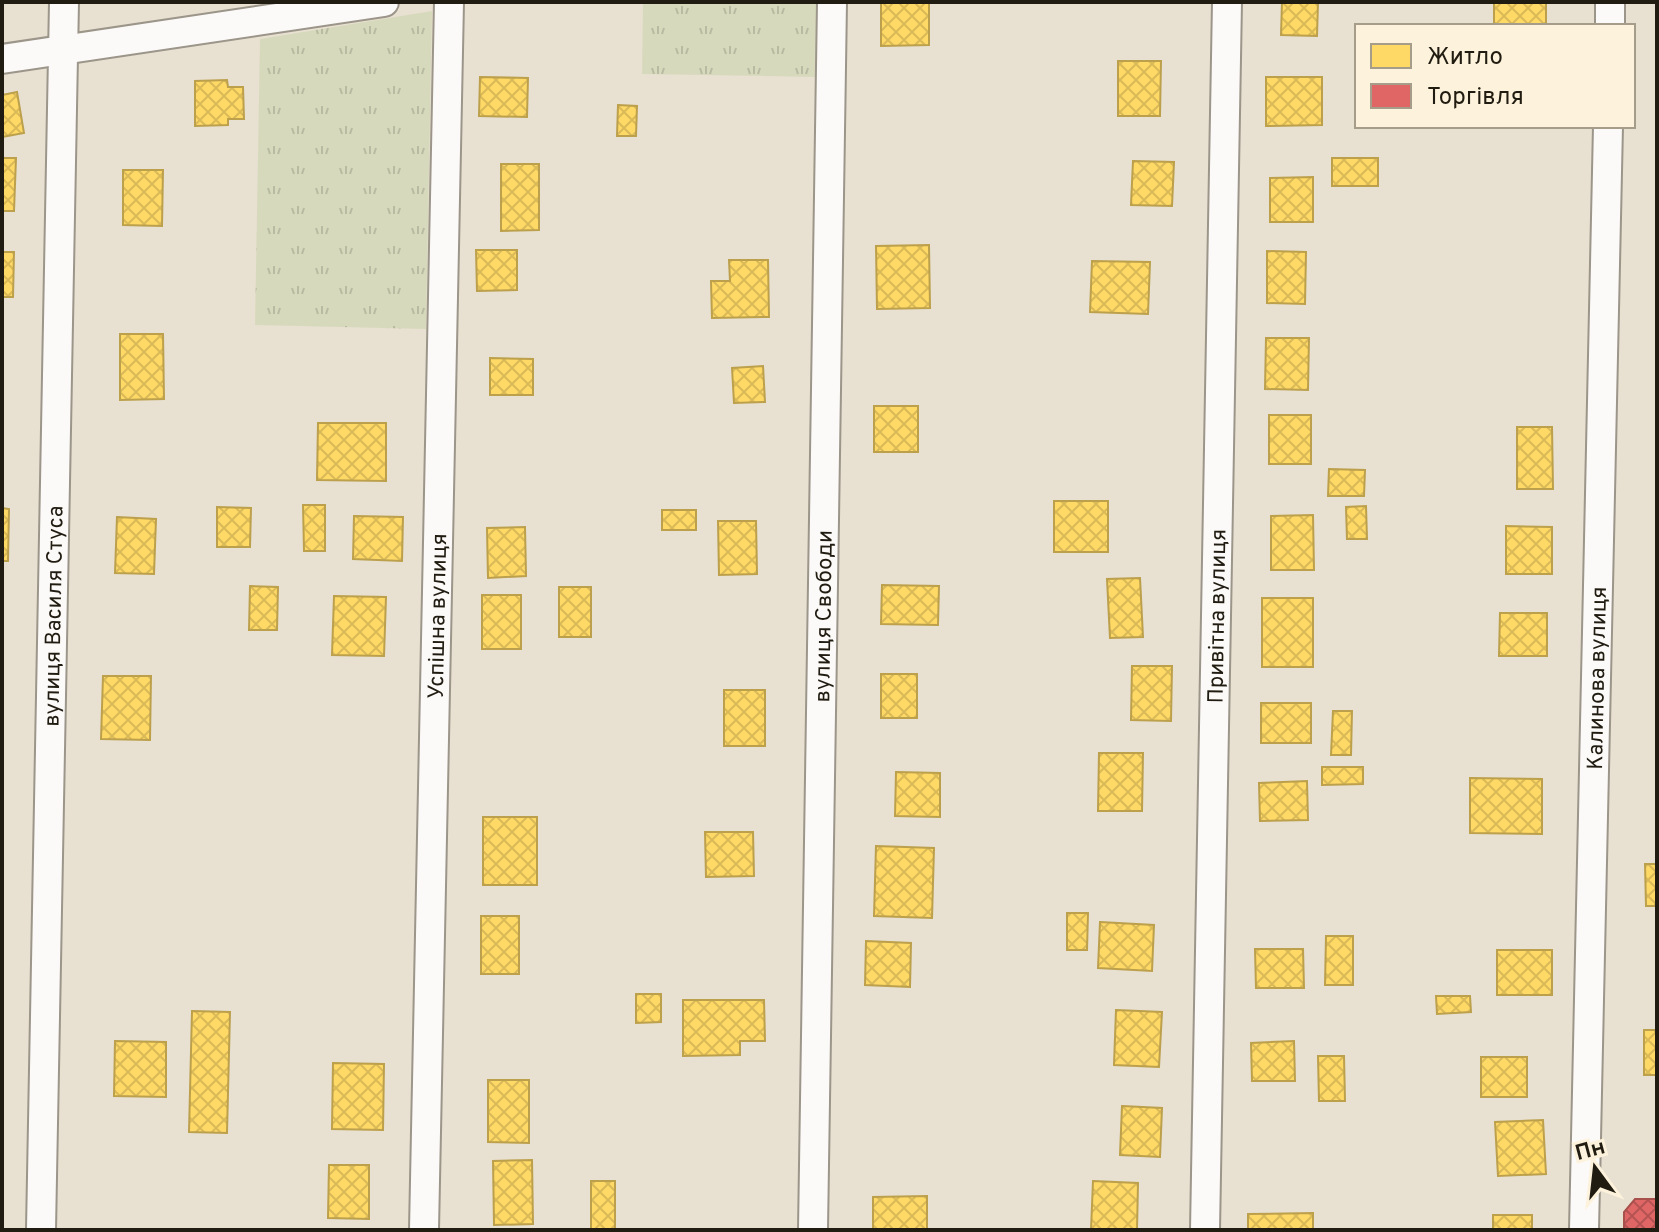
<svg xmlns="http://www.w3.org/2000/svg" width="1659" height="1232" viewBox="0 0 1659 1232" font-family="Overpass,sans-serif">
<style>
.grass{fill:url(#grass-tufts)}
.homes{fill:url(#homes-cross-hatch);stroke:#bca04c;stroke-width:2}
.shops{fill:url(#shops-cross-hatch);stroke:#a7504c;stroke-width:2}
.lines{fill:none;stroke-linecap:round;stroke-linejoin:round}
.minor-casing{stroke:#9b958a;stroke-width:32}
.minor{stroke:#fcfaf8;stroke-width:28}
.labels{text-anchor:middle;stroke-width:8;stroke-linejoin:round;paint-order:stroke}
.street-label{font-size:22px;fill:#211c11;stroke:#fdf2db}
</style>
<defs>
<pattern id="grass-tufts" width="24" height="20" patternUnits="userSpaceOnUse" patternTransform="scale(2)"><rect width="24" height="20" fill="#d7d9bc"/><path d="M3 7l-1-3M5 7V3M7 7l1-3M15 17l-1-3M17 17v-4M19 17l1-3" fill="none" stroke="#b8baa1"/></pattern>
<pattern id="homes-cross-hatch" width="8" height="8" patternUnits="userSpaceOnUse" patternTransform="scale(2)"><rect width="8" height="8" fill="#ffd966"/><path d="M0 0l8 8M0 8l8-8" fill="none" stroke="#daba57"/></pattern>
<pattern id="shops-cross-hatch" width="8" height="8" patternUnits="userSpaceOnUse" patternTransform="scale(2)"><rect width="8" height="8" fill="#e06666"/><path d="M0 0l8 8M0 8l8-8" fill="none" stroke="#b55353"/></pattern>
</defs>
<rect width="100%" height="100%" fill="#e8e0d1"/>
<path class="grass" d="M643,2H818V77L642,74Z
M432,11L426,329L255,325L260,39Z"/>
<path class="homes" d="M881,2H929V45L881,46Z
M1282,2H1318L1317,36L1281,35Z
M1494,2H1546V26H1494Z
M1118,61H1161L1160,116H1118Z
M480,77L528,78L527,117L479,116Z
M1266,77H1322V125L1266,126Z
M227,80L228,87H243L244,119H228V125L195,126V81Z
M17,92L24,133L2,137V95Z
M618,105L637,106L636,136H617Z
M2,158H16L14,211H2Z
M1332,158H1378V186H1332Z
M1133,161L1174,162L1172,206L1131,205Z
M501,164H539V230L501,231Z
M123,170H163L162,226L123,225Z
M1313,177V222H1270V178Z
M929,245L930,308L877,309L876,246Z
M476,250H517V290L477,291Z
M1267,251L1306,252L1305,304L1267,303Z
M2,252H14L13,297H2Z
M729,260H768L769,317L712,318L711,281H730Z
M1092,261L1150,262L1148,314L1090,312Z
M120,334H163L164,399L120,400Z
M1266,338H1309L1308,390L1265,389Z
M490,358L533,359V395H490Z
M763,366L765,402L734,403L732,368Z
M874,406H918V452H874Z
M1269,415H1311V464H1269Z
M318,423H386V481L317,480Z
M1517,427H1552L1553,489H1517Z
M1329,469L1365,470L1364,496H1328Z
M1054,501H1108V552H1054Z
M303,505H325V551H304Z
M1366,506L1367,539H1347L1346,507Z
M217,507L251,508L250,547H217Z
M2,508L9,509L8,561H2Z
M662,510H696V530H662Z
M1313,515L1314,570H1271V516Z
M354,516L403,517L402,561L353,559Z
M117,517L156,519L154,574L115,573Z
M718,521H756L757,574L719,575Z
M1506,526L1552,527V574H1506Z
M525,527L526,576L488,578L487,528Z
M1140,578L1143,637L1110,638L1107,579Z
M882,585L939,586L938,625L881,624Z
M250,586L278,587L277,630H249Z
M559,587H591V637H559Z
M482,595H521V649H482Z
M334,596L386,597L384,656L332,655Z
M1262,598H1313V667H1262Z
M1500,613H1547V656H1499Z
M1132,666H1172L1171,721L1131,720Z
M881,674H917V718H881Z
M103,676H151L150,740L101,739Z
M724,690H765V746H724Z
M1261,703H1311V743H1261Z
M1333,711H1352L1351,755H1331Z
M1099,753H1143L1142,811H1098Z
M1322,767H1363V784L1322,785Z
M896,772L940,773V817L895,816Z
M1470,778L1542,779V834L1470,833Z
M1307,781L1308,820L1260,821L1259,783Z
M483,817H537V885H483Z
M705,832H753L754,876L706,877Z
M876,846L934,848L932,918L874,916Z
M1645,864H1657V906H1646Z
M1067,913H1088L1087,950H1067Z
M481,916H519V974H481Z
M1100,922L1154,925L1152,971L1098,968Z
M1326,936H1353V985H1325Z
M866,941L911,943L910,987L865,985Z
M1255,949H1303L1304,988H1256Z
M1497,950H1552V995H1497Z
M636,994H661V1022L636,1023Z
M1436,996H1470L1471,1012L1437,1014Z
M683,1000H764L765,1041H740V1055L683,1056Z
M1116,1010L1162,1012L1159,1067L1114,1065Z
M192,1011L230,1012L227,1133L189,1132Z
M1644,1030H1657V1075H1644Z
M115,1041L166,1042V1097L114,1096Z
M1294,1041L1295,1081H1252L1251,1043Z
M1318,1056H1344L1345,1101H1319Z
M1481,1057H1527V1097H1481Z
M333,1063L384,1064L383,1130L332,1129Z
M488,1080H529V1143L488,1142Z
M1122,1106L1162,1108L1160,1157L1120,1155Z
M1543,1120L1546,1174L1498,1176L1495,1122Z
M532,1160L533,1224L494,1225L493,1161Z
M329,1165H369V1219L328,1218Z
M591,1181H615V1230H591Z
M1093,1181L1138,1183L1137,1230H1091Z
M927,1196V1230H873V1197Z
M1313,1213V1230H1248V1214Z
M1493,1215H1532V1230H1493Z"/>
<path class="shops" d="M1635,1199H1657V1230H1624V1212Z"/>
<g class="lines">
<g class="minor-casing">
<g id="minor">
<path d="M1610,26V2"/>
<path d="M2,59L384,2"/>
<path id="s1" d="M41,1230L64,2"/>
<path id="s2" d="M424,1230L449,2"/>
<path id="s3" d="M813,1230L832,2"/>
<path id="s4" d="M1205,1230L1227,2"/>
<path id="s5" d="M1584,1230L1608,126"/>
</g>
</g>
<use href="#minor" class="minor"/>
</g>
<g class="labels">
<g class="street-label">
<text dy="8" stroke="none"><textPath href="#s1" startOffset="614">вулиця Василя Стуса</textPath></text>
<text dy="8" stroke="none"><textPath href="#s2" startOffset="614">Успішна вулиця</textPath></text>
<text dy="8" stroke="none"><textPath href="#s3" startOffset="614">вулиця Свободи</textPath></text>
<text dy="8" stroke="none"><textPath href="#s4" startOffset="614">Привітна вулиця</textPath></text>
<text dy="8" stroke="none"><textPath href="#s5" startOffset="552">Калинова вулиця</textPath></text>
</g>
</g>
<rect width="1659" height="1232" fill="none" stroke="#211c11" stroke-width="8"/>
<rect x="1355" y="24" width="280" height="104" fill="#fdf2db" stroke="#a59c8a" stroke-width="2"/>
<rect x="1371" y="44" width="40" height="24" fill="#ffd966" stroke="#a59c8a" stroke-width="2"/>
<text x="1427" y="64" font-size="24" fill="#211c11">Житло</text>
<rect x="1371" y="84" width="40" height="24" fill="#e06666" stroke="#a59c8a" stroke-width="2"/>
<text x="1427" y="104" font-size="24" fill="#211c11">Торгівля</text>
<g transform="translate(1595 1168) rotate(345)" stroke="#fdf2db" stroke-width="6" paint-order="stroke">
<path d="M0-6L14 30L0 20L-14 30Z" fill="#211c11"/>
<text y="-12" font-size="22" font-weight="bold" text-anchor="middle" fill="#211c11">Пн</text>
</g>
</svg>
